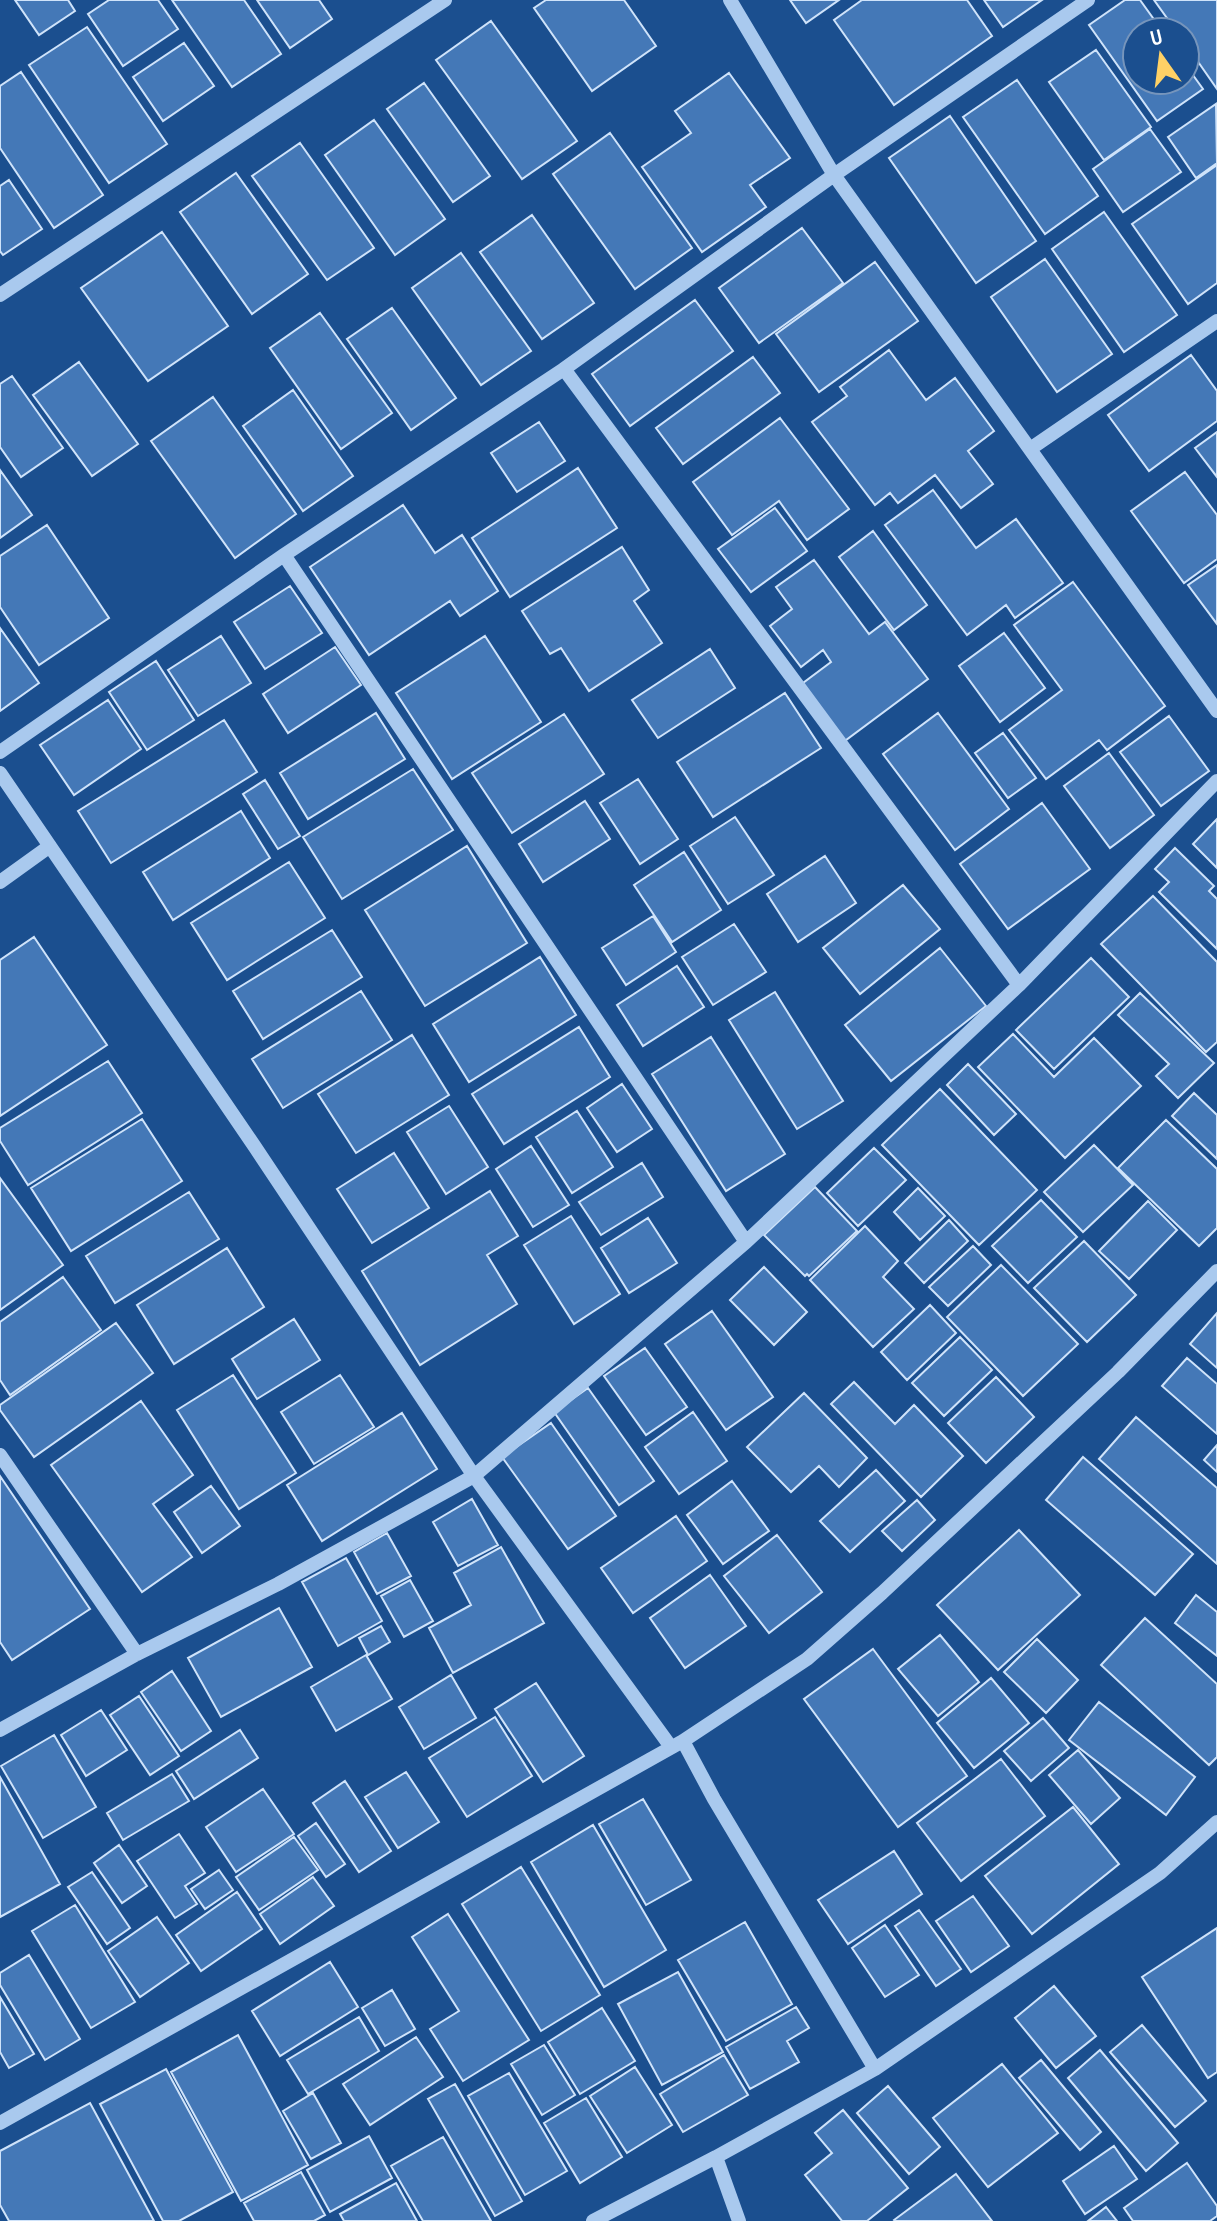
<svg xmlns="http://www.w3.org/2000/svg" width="1217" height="2221" viewBox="0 0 1217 2221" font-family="'Sofia Sans Condensed',sans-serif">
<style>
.building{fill:#4478b7;stroke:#cfe3fa;stroke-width:2}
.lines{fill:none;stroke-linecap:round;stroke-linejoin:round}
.minor{stroke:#a9c9ee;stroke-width:14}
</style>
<rect width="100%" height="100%" fill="#1b4f8f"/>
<path class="building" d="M15,0H68L75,11L39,35Z
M109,0H158L178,29L123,66L88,14Z
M172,0H244L281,54L232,87Z
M257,0H319L332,19L290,48Z
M546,0H624L656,46L592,91L534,8Z
M790,0H839L806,23Z
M862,0H967L992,36L894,105L834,20Z
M984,0H1042L1003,27Z
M1125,0H1140L1163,32H1137V80H1185V64L1203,89L1157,121L1089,25Z
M1154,0H1217V89L1185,43V32H1177Z
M491,21L577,141L522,179L436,60Z
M87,27L167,144L109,183L29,65Z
M184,43L214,86L163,121L133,77Z
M1096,50L1151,127L1104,160L1049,82Z
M21,72L103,195L54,228L0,148V86Z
M729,73L790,158L750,185L766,207L702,252L642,167L691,133L675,111Z
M1017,80L1098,196L1045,234L963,117Z
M424,83L490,176L453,202L387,109Z
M1216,104L1217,163L1196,178L1168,137Z
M950,116L1036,241L976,283L889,158Z
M374,120L445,219L395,255L325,155Z
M1150,129L1181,172L1123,212L1093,169Z
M610,133L692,248L635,289L553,174Z
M300,143L374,248L327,280L252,176Z
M1217,165V283L1188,304L1132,224Z
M236,173L308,274L252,314L180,212Z
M9,180L42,229L3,255L0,251V186Z
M1104,212L1177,315L1124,352L1052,249Z
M532,215L594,303L542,339L480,252Z
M802,228L843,283L759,343L719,288Z
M162,232L228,326L148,381L81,288Z
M461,253L531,351L481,385L412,288Z
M1045,259L1112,354L1057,392L991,297Z
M875,262L918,321L819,392L776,334Z
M695,300L733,351L630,426L592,374Z
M392,308L456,398L411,430L347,339Z
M320,313L392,413L341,449L270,348Z
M889,350L926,400L955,378L994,431L968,451L993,484L961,508L935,475L898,503L890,493L875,505L812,422L847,396L840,387Z
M1191,355L1217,391V421L1149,471L1108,415Z
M753,357L780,393L683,464L656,428Z
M79,362L138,444L92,476L33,395Z
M12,376L63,448L21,477L0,447V384Z
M293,390L353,476L303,511L243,426Z
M213,397L296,514L235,558L151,441Z
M780,418L849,509L807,540L779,501L732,535L693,482Z
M539,422L565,461L517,492L491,453Z
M1217,432V477L1195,448Z
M578,468L617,528L510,597L472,538Z
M0,470L32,515L0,538Z
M1185,472L1217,515V559L1184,583L1131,511Z
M933,490L976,548L1016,519L1063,583L1015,618L1006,605L967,635L885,525Z
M403,505L435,553L462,535L498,591L460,616L450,601L369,655L310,567Z
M775,508L807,551L751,592L718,549Z
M47,525L109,618L39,665L0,607V556Z
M873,531L927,605L894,630L839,557Z
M622,547L649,590L634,601L662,643L589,691L561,648L550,654L522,611Z
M814,560L869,634L885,622L928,679L842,743L799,686L831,662L823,650L801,667L770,626L792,609L776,587Z
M1217,565V624L1188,585Z
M1073,582L1165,706L1107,750L1099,740L1046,779L1009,730L1062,690L1014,625Z
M290,586L322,633L265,669L234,622Z
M0,628L39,683L0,711Z
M1004,633L1045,688L1000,722L959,666Z
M221,636L251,683L198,716L168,670Z
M485,636L541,722L452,779L396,693Z
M335,647L361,685L288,733L263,694Z
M710,649L735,688L658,738L632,700Z
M156,661L194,720L147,750L109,692Z
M785,693L821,748L713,817L677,762Z
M108,700L141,749L74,795L40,745Z
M376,713L405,759L308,819L280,773Z
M938,713L1009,809L955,850L883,754Z
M564,714L604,774L512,833L472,773Z
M1169,716L1209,771L1161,806L1120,752Z
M224,720L257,772L111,863L78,811Z
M1003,733L1036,778L1008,798L975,753Z
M1109,753L1154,815L1110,848L1064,786Z
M413,769L453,830L342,899L303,837Z
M638,779L678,839L640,864L600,803Z
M265,780L300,836L278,849L243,794Z
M585,801L610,839L543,882L519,844Z
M1042,803L1090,869L1008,929L960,864Z
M241,811L270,858L173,920L143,872Z
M735,817L774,875L728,904L690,846Z
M1217,819V868L1193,844Z
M467,846L527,943L425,1006L365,910Z
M1175,848L1214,886L1209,891L1217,899V949L1159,892L1169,882L1155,869Z
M684,852L721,910L672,942L634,885Z
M825,856L856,903L798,942L767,894Z
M289,862L325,918L227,980L191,923Z
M903,885L940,929L860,994L823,948Z
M1153,896L1217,962V1042L1206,1052L1101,944Z
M653,916L676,952L626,985L602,948Z
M734,924L766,972L713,1005L682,957Z
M332,930L362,977L263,1039L233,991Z
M34,937L107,1045L0,1116V960Z
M940,948L986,1006L891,1081L845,1025Z
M540,957L576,1015L469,1082L433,1024Z
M1091,958L1129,997L1054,1069L1016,1030Z
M677,966L704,1007L643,1046L617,1005Z
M361,991L392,1040L283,1108L252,1059Z
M775,992L843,1101L797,1129L729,1020Z
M1140,993L1214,1063L1178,1098L1156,1076L1169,1064L1118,1015Z
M579,1027L610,1077L504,1144L472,1094Z
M1013,1034L1054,1077L1094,1038L1141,1086L1065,1158L978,1067Z
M412,1035L449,1095L356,1153L318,1094Z
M711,1037L785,1154L726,1191L652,1074Z
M108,1061L142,1113L28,1185L0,1141V1128Z
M968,1064L1016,1114L994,1135L947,1085Z
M622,1084L652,1129L617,1152L587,1108Z
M940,1089L1037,1190L979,1245L882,1145Z
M1194,1093L1217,1115V1159L1172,1116Z
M449,1106L488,1167L446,1194L407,1132Z
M577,1111L613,1167L572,1193L536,1137Z
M142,1119L182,1181L71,1251L31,1188Z
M1166,1120L1217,1169V1228L1199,1246L1118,1168Z
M1094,1145L1133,1185L1083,1232L1044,1192Z
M531,1146L569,1205L533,1227L496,1169Z
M874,1148L906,1180L858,1226L827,1193Z
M394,1153L429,1208L372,1243L337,1189Z
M642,1163L663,1197L601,1235L579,1202Z
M0,1178L63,1265L0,1310Z
M815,1187L857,1231L809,1276L807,1274L805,1276L764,1235Z
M918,1188L945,1216L920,1240L894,1212Z
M490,1191L518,1236L487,1255L517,1304L420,1365L362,1271Z
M189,1192L219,1239L115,1303L86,1256Z
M1041,1200L1077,1237L1028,1283L992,1246Z
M1148,1201L1177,1230L1129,1279L1099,1251Z
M571,1216L620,1294L574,1324L524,1245Z
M648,1218L677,1263L629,1293L601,1248Z
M949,1220L968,1241L924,1283L905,1263Z
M865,1226L898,1261L883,1277L914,1309L873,1347L810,1280Z
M1084,1241L1136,1295L1087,1342L1034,1288Z
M973,1246L991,1265L948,1306L929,1287Z
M227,1248L264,1307L174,1364L137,1305Z
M1001,1265L1078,1344L1023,1396L947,1317Z
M764,1267L807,1312L774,1345L730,1300Z
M63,1277L101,1330L10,1395L0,1380V1322Z
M930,1305L956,1333L907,1380L881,1352Z
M712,1311L773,1397L726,1430L665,1344Z
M1217,1313V1368L1190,1344Z
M294,1319L320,1360L257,1399L232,1359Z
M116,1323L153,1373L34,1457L0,1410V1405Z
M960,1337L992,1370L944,1416L912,1383Z
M645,1348L687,1407L646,1435L604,1376Z
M1187,1358L1217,1384V1434L1162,1386Z
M233,1375L296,1473L239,1509L177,1410Z
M340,1375L374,1427L314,1464L281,1412Z
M996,1377L1034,1417L986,1463L948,1423Z
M854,1382L895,1424L914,1405L963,1456L921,1497L831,1404Z
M588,1388L654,1481L619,1505L554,1412Z
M804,1393L867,1458L839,1487L819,1466L791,1492L747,1447Z
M141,1401L193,1475L153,1504L192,1557L142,1592L51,1465Z
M693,1412L727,1461L679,1494L645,1447Z
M402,1413L437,1469L322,1541L287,1485Z
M1136,1417L1217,1488V1564L1099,1459Z
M551,1423L616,1516L568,1549L502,1457Z
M1217,1445V1472L1204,1460Z
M1083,1457L1193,1554L1155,1595L1046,1500Z
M876,1470L905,1501L850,1552L820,1521Z
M0,1476L90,1609L12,1660L0,1642Z
M732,1481L769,1531L723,1564L687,1515Z
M211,1486L240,1526L202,1553L174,1512Z
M472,1499L498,1545L458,1566L433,1522Z
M917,1500L935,1520L902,1551L882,1531Z
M676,1516L707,1561L633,1613L601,1568Z
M1019,1530L1080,1595L998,1670L937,1605Z
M387,1533L411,1576L377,1594L354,1552Z
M777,1535L822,1592L769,1633L724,1576Z
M501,1547L544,1623L453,1673L429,1628L471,1605L454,1573Z
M346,1558L382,1621L338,1646L302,1582Z
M710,1575L746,1626L685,1668L650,1618Z
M410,1580L433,1621L404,1637L381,1596Z
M1196,1595L1217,1612V1656L1175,1623Z
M279,1608L312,1667L221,1717L188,1658Z
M1145,1618L1217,1684V1757L1209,1765L1101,1665Z
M381,1626L390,1642L368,1655L359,1638Z
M940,1635L979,1682L938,1716L898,1669Z
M1037,1639L1078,1680L1046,1713L1004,1672Z
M873,1649L967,1776L898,1827L804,1699Z
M366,1655L392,1699L336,1731L311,1687Z
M172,1671L211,1731L181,1751L141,1692Z
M451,1675L476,1718L424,1749L399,1707Z
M991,1678L1029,1723L974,1768L937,1723Z
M536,1683L584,1756L543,1782L495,1709Z
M139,1696L179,1756L150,1775L110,1715Z
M1099,1702L1195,1777L1166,1815L1069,1740Z
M101,1710L127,1750L86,1776L61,1735Z
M495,1717L532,1776L467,1817L429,1758Z
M1043,1718L1069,1748L1031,1781L1004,1751Z
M240,1730L258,1758L194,1799L176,1771Z
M54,1735L96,1807L43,1838L1,1766Z
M1078,1750L1120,1798L1091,1824L1049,1775Z
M1001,1759L1045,1816L961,1881L917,1823Z
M406,1772L439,1822L398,1848L365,1797Z
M172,1774L189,1801L123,1840L107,1813Z
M0,1777L60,1884L0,1917Z
M345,1781L391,1851L359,1872L313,1803Z
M263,1789L294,1834L236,1872L206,1827Z
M643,1799L691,1880L646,1905L599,1824Z
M1073,1807L1119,1864L1032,1934L985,1876Z
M316,1823L345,1864L326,1877L298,1836Z
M593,1825L666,1950L604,1987L531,1862Z
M179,1834L205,1873L185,1886L197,1904L175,1918L137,1861Z
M294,1837L318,1870L259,1910L236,1877Z
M119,1845L147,1886L122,1903L94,1863Z
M894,1851L922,1894L848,1944L818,1900Z
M521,1867L600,1995L541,2031L462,1904Z
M219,1870L233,1890L205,1909L191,1889Z
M92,1872L130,1928L107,1944L68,1887Z
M313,1877L334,1906L280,1944L260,1914Z
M237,1892L262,1929L201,1971L176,1935Z
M973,1896L1009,1946L971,1972L936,1921Z
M75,1905L135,2002L91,2028L32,1931Z
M919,1910L961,1969L936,1986L895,1926Z
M448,1914L529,2040L463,2081L430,2029L459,2011L412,1937Z
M157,1917L189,1963L140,1997L108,1951Z
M745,1922L792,2004L726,2041L678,1960Z
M885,1925L919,1975L885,1997L852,1948Z
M1217,1928V2072L1208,2078L1142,1977Z
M29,1955L80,2039L45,2060L0,1985V1973Z
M330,1962L358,2007L280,2056L252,2011Z
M678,1972L723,2052L662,2085L618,2004Z
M1054,1986L1096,2036L1056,2068L1015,2018Z
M392,1990L415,2029L385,2046L362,2008Z
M0,1997L34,2054L9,2068L0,2052Z
M796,2007L809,2028L787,2041L799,2062L750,2089L726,2047Z
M602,2008L635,2061L580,2094L548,2042Z
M359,2017L379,2051L308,2094L287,2060Z
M1142,2025L1206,2101L1175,2127L1110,2052Z
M238,2035L308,2165L241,2201L171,2072Z
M416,2037L443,2077L370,2125L343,2084Z
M544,2045L575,2095L542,2115L511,2064Z
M1100,2050L1178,2143L1146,2171L1068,2078Z
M724,2055L748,2095L683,2132L660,2094Z
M1041,2060L1101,2132L1080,2150L1019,2078Z
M1002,2064L1058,2133L988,2187L933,2118Z
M635,2067L672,2125L627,2153L590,2096Z
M166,2069L233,2192L179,2221H163L100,2104Z
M509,2073L567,2171L525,2195L468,2096Z
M455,2084L522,2201L495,2216L428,2099Z
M888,2086L940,2147L909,2174L857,2113Z
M313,2093L341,2143L311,2159L283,2111Z
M586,2098L622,2157L580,2183L544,2123Z
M90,2103L154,2221H9L0,2205V2151Z
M843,2110L908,2188L867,2221H842L805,2175L832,2153L815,2133Z
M369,2136L392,2178L330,2212L307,2170Z
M443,2137L491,2221H423L391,2166Z
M1114,2146L1137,2179L1085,2214L1063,2181Z
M1187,2163L1217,2206V2216L1210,2221H1133L1124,2208Z
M301,2172L325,2215L314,2221H254L244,2203Z
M956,2174L992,2221H895L894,2220Z
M396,2183L417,2221H344L340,2214Z
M1106,2207L1117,2221H1088Z"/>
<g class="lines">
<path class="minor" d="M730,0L834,175L1217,711
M0,295L445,0
M564,369L1019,985
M1030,449L1217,321
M284,555L746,1242
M0,752L284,555L564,369L834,175L1088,0
M0,773L255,1147L474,1476L671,1747
M0,882L50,846
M0,1455L137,1654
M0,1730L137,1654L278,1584L474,1476L746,1242L1019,985L1217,781
M683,1741L714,1799L875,2069
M0,2123L683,1741L807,1659L882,1593L1118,1372L1217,1271
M716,2157L739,2221
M593,2221L716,2157L875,2069L1160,1873L1217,1822"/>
</g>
<g transform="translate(1161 56) rotate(346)"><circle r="38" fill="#1b4f8f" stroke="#7695bc" stroke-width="2"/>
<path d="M0-6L14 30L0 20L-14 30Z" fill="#ffd166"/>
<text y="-12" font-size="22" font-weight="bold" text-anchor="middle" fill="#ffffff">U</text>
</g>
</svg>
